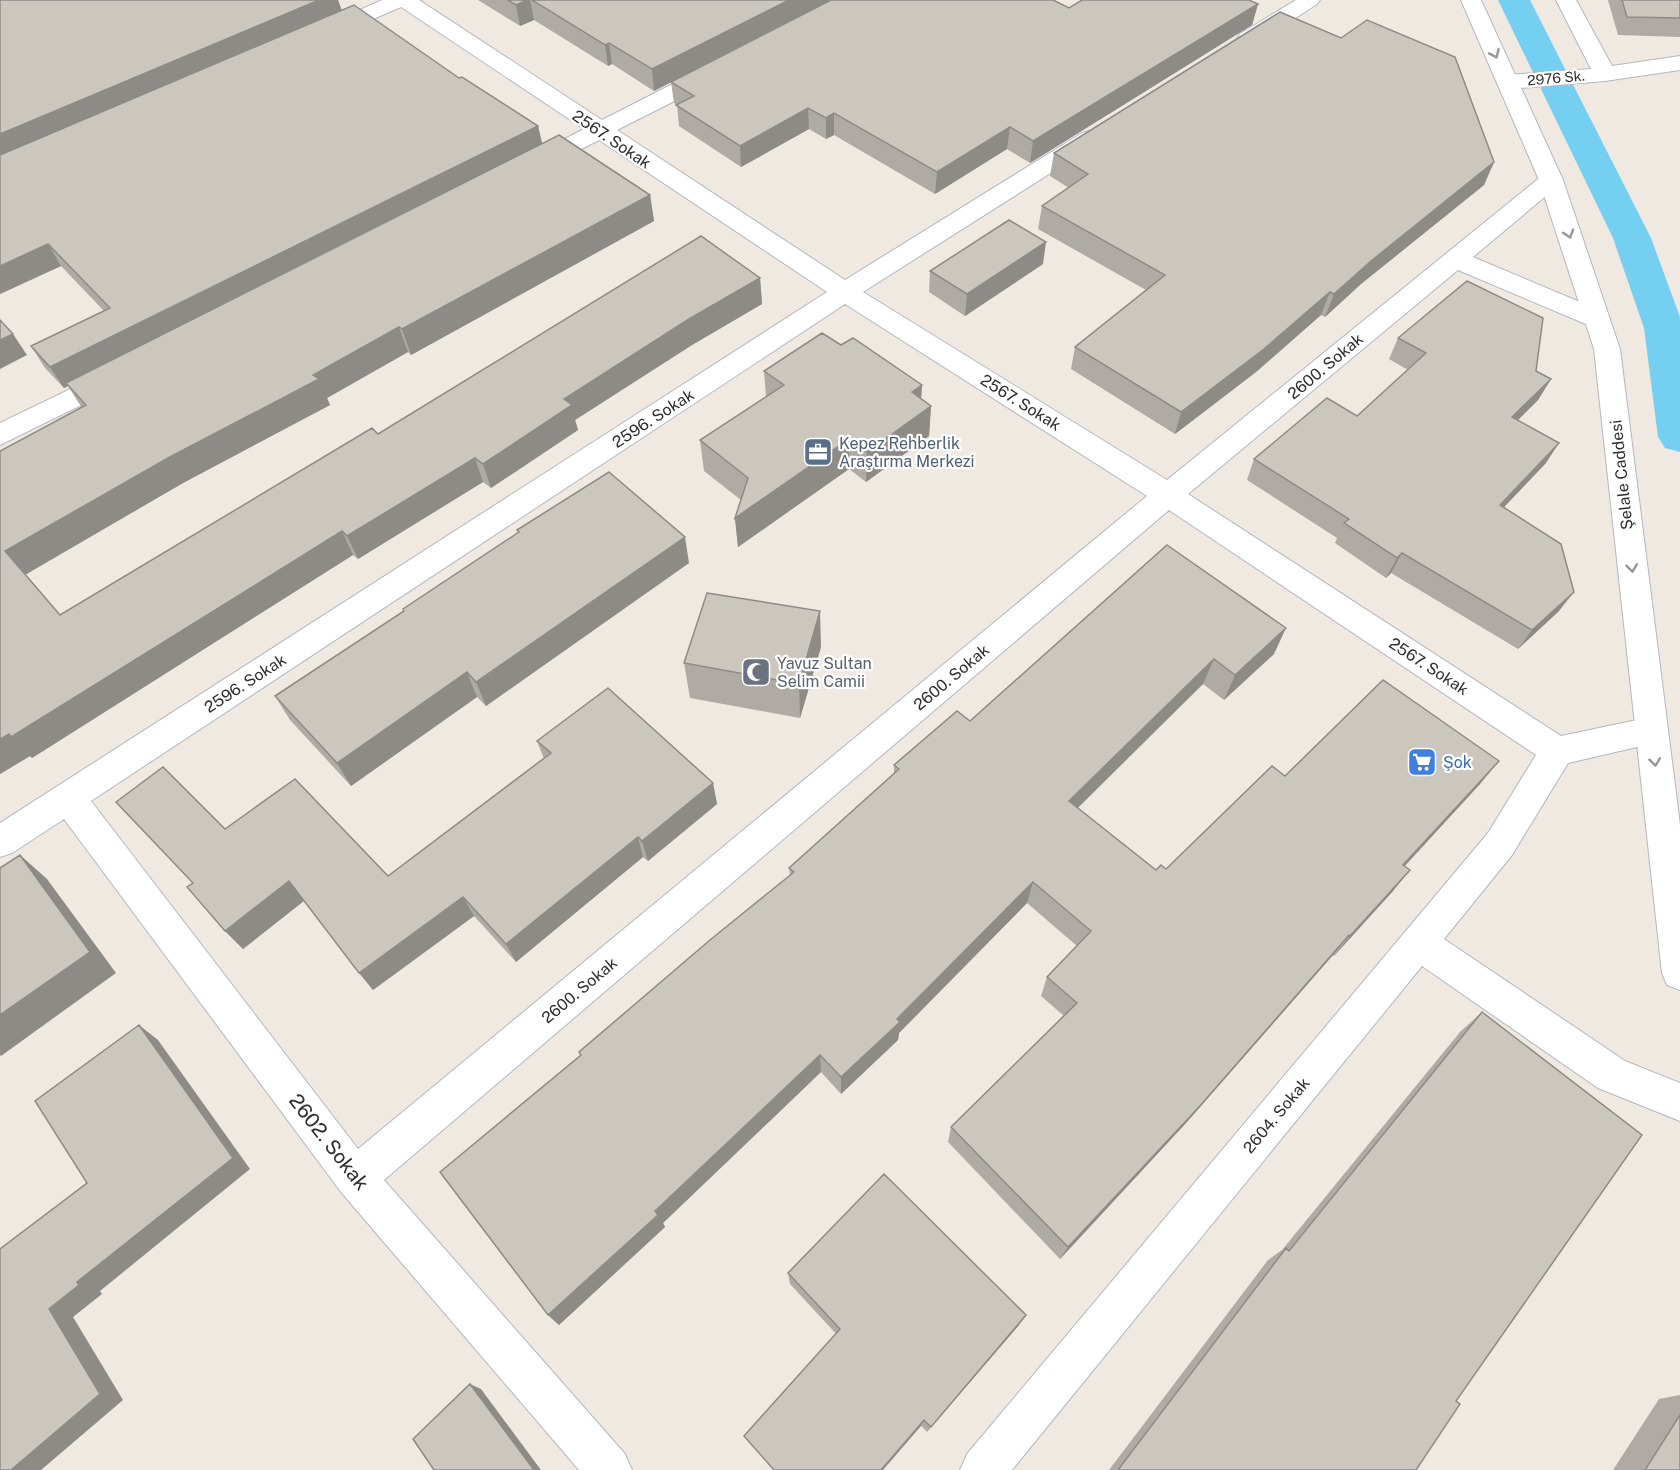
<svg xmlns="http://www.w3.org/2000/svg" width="1680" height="1470" viewBox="0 0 1680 1470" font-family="'Public Sans',sans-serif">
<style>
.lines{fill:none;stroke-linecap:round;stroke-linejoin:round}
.canal{fill:#75cff0;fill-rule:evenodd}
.minor-casing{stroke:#b4b7c1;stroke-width:2}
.tertiary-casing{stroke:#b4b7c1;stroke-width:2}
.minor{fill:#fff;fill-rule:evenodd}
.tertiary{fill:#fff;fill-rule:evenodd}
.wall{fill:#afaba4}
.shaded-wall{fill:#8e8b86}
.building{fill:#cbc7bf;stroke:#8e8b86;stroke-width:1.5}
.oneway{stroke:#969696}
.labels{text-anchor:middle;stroke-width:4.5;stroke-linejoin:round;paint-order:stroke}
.far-street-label{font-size:14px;fill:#2e2e2e;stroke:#fff}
.street-label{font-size:16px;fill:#2e2e2e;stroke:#fff}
.service-label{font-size:16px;fill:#4e5e75;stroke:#fff;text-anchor:start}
.worship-label{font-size:16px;fill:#5b616d;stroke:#fff;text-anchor:start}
.shop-label{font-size:16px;fill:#366cbe;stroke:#fff;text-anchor:start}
.near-street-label{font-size:20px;fill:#2e2e2e;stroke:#fff}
</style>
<rect width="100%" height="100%" fill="#efe9e1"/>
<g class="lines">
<path class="canal" d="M1498,0H1530L1651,238L1680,317V452L1665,448L1658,437L1644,328L1613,238Z"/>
<g class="minor-casing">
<path id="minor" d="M382,0H419L602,120L704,68L712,66L720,68L723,73L720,78L617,130L845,280L1082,133L1090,131L1098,133L1101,138L1098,143L863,292L1167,480L1543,175L1551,173L1559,175L1563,180L1559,185L1473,257L1606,313L1610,319L1606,325L1597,328L1588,325L1458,270L1188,494L1561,736L1651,717L1663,721L1667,731L1663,741L1568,763L1512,855L1444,939L1625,1061L1680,1083V1121L1598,1088L1422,966L1012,1470H960L967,1454L1488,833L1536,755L1169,510L384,1180L625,1454L632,1470H579L341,1192L64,819L12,853L0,857V823L827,292L599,140L542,169L534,171L526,169L522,164L526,159L584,129L401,7L334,36L327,38L320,36L316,32L320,28ZM845,304L1147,496L358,1149L91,801Z
M1296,0H1320L1317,4L1256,44L1248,45L1240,44L1237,39L1240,34Z
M1556,0H1576L1612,66L1680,56V70L1605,81L1508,89L1500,87L1497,82L1500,77L1508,75L1591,69Z
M116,367L126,369L129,376L126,383L0,445V423Z"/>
</g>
<g class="tertiary-casing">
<path id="tertiary" d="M1461,0H1481L1563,180L1620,349L1680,825V990L1667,985L1662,973L1594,349L1539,180Z"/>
</g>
<use href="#minor" class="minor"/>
<use href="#tertiary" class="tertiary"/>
</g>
<path class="wall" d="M0,0H338L342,11L459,78L538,126L542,144L650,195L654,221L411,355L408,352L327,398L330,405L183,483L25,574L60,615L378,434L760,278L762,304L692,345L575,420L578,430L491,488L483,482L358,559L353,555L32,758L30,756L0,774V451L82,408L68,386L64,388L45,368L31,346L104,311L61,266L0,294Z
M478,0H831L1069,8L1252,1L1258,4L1252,25L1030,163L1007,149L935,194L834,135L826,139L809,129L741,167L679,126L677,105L674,103L671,82L654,91L612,64L608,66L534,20L520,26Z
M1608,0H1680V37L1618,35Z
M1054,153L1494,162L1484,185L1361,284L1325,317L1321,315L1256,372L1175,434L1071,369L1075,347L1146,290L1038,229L1042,206L1069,188L1050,176Z
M1043,264L965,316L929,292L930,271Z
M1398,338L1536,371L1551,379L1538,400L1518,420L1546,463L1504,507L1559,611L1518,649L1391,573L1386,578L1335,543L1337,538L1247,480L1254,459L1357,416L1408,370L1389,359Z
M841,345L922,385L921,399L931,406L929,436L866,482L849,469L738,547L735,518L741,500L704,471L700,440L766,397L764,371Z
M517,530L689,563L486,706L477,697L351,786L290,720L275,696L404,611L403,609L518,533Z
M1167,545L1274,654L1224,700L1203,684L1078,808L1156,870L1166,869L1285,776L1480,784L1405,866L1393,891L1334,956L1333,955L1186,1123L1060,1259L948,1142L951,1127L1064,1016L1041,996L1047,977L1077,946L1027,903L899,1033L898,1040L841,1094L821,1072L663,1223L665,1227L559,1325L548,1315L580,1055L579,1052L790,875L789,868L894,775V765L970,721Z
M821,647L800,718L690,698L684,663Z
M537,741L713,783L717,804L648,861L643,857L516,962L474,916L373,990L304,901L243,949L225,931V829L388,876L544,759Z
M1482,1012L1456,1401L1416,1470H1109L1268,1260L1282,1250L1460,1032Z
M788,1273L1019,1325L927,1432L790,1284Z
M1680,1395V1470H1613L1659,1399Z"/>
<path class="shaded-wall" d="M319,0H338L343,14L0,162V134Z
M527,0H530L534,20L520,26L516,5Z
M789,0H831L654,91L652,69Z
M1258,4L1252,25L1030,163L1033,141Z
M609,43L612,64L608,66L605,45Z
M808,108L809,129L741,167L740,146Z
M834,113V135L826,139V118Z
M538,126L543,147L66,383L68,386L64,388L50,367Z
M1010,127L1007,149L935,194L937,172Z
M1494,162L1484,185L1361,284L1325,317L1334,294L1371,261Z
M650,195L654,221L411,355L402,329Z
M1046,242L1043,264L965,316L967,294Z
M48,244L61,266L0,294V266Z
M760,278L762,304L692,345L575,420L578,430L491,488L483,464L564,399L689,319Z
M1330,292L1321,315L1256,372L1175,434L1181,412Z
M399,327L408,352L327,398L330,405L183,483L25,575L5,551L313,375Z
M13,334L27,355L0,369V340Z
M1551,379L1538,400L1500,438L1512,417Z
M922,385L920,414L931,406L929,436L866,482L867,452L912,392Z
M849,439V469L738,547L735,518Z
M1559,443L1546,463L1487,525L1500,505Z
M475,458L483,482L358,559L347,536Z
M342,531L353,555L32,758L30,756L0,774V739Z
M685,537L689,563L486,706L476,682Z
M1402,553L1391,573L1386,578L1397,558Z
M1574,592L1559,611L1518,649L1532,630Z
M820,611L821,647L800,718L799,684Z
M1286,628L1274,654L1224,700L1235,675Z
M1214,659L1203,684L1062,823L1069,801Z
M467,672L477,697L351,786L337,763Z
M1499,761L1480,784L1386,886L1403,865Z
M713,783L717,804L648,861L642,841Z
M638,837L643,857L516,962L506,944Z
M20,855L47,879L116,973L1,1056L0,1055V1015Z
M1410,870L1393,891L1334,956L1350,936Z
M289,881L305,900L243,949L225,931Z
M1033,882L1027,903L899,1033L898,1040L841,1094V1077L897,1019Z
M463,897L474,916L373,990L359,973Z
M1349,935L1333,955L1186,1123L1060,1259L1068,1247Z
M139,1025L158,1040L250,1169L100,1291L102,1294L73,1317L123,1400L41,1470H11L49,1309Z
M820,1055L821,1072L663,1223L665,1227L559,1325L548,1315L655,1211Z
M1026,1315L1019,1325L927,1432L931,1427Z
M470,1384L481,1389L541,1470H534Z
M924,1420L921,1426L883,1470H881Z"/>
<path class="building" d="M0,0H319L0,134Z
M508,0H527L516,5Z
M532,0H789L652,69L609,43L605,45Z
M831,0H1053L1069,8L1082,0H1249L1258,4L1033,141L1010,127L937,172L834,113L826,118L808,108L740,146L676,105L694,96L671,82Z
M1622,0H1680V18L1627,17Z
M354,5L459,78L462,77L538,126L50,367L31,346L110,308L48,244L0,266V155Z
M1280,12L1341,38L1367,20L1455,57L1494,162L1371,261L1334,294L1330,292L1264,349L1181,412L1075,347L1165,275L1042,206L1088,174L1054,153Z
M559,135L650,195L402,329L399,327L313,375L319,379L168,458L5,551L60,615L372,428L378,434L701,236L760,278L689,319L564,399L572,405L483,464L475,458L347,536L342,531L11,737L9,734L0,739V451L86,405L66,383Z
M1009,220L1046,242L967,294L930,271Z
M1467,281L1543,318L1536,371L1551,379L1512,417L1559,443L1500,505L1561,544L1574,592L1532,630L1402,553L1397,558L1344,523L1349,519L1254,459L1327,398L1357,416L1426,353L1398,338Z
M0,320L13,334L0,340Z
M822,333L841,345L853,338L922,385L912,392L931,406L867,452L849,439L735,518L748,478L700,440L784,385L764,371Z
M609,472L685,537L476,682L467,672L337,763L275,696L404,611L403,609L519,532L517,530Z
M1167,545L1286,628L1235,675L1214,659L1069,801L1156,870L1161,865L1166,869L1272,766L1285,776L1383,680L1499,761L1403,865L1410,870L1350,936L1349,935L1199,1107L1068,1247L951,1127L1077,1003L1047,977L1091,931L1033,882L897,1019L900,1022L841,1077L820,1055L655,1211L658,1215L548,1315L440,1172L581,1055L579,1052L710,940L794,872L789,868L899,769L894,765L957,711L970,721Z
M707,593L820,611L799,684L684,663Z
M608,688L713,783L642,841L638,837L506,944L463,897L359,973L289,881L225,931L187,887L193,883L116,802L163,767L225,829L295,779L388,876L551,753L537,741Z
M20,855L90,952L0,1015V868Z
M1482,1012L1642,1135L1456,1401L1460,1404L1416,1470H1118L1286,1248L1289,1251Z
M139,1025L233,1158L77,1282L79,1285L49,1309L100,1394L11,1470H0V1249L87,1183L35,1101Z
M884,1174L1026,1315L931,1427L924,1420L881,1470H774L744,1436L840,1329L788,1273Z
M470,1384L534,1470H434L413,1439Z
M1680,1415V1470H1645Z"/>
<defs><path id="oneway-chevron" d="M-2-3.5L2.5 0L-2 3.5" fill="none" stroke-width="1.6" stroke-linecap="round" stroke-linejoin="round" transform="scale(1.5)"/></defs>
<g class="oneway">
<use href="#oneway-chevron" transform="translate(1495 54) rotate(66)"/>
<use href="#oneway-chevron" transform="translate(1569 234) rotate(72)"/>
<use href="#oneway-chevron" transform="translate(1632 568) rotate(83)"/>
<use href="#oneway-chevron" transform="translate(1655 762) rotate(83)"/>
</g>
<defs>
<g id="office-square" transform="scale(1.5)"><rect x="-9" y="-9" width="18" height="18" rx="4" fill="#5c6f8a" stroke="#fff"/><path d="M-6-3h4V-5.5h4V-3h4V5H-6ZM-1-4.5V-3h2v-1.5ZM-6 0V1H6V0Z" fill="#fff"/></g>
<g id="mosque-square" transform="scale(1.5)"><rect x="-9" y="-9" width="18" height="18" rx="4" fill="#6b7280" stroke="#fff"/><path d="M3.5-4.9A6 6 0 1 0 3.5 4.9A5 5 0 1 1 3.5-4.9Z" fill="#fff"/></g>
<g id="supermarket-square" transform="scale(1.5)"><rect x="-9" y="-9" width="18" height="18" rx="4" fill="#3f7fe0" stroke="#fff"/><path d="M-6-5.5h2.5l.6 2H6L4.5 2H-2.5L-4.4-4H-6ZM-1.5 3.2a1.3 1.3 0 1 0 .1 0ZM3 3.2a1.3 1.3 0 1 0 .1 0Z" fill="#fff"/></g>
</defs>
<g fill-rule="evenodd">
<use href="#office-square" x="818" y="452"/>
<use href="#mosque-square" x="756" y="672"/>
<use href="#supermarket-square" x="1422" y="762"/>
</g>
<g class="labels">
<g class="far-street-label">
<text transform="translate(1556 78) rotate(-5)" y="5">2976 Sk.</text>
</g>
<g class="street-label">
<text transform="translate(612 139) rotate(34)" y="6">2567. Sokak</text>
<text transform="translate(1325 366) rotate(-40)" y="6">2600. Sokak</text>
<text transform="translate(1021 402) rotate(32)" y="6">2567. Sokak</text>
<text transform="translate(653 418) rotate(-33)" y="6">2596. Sokak</text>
<text transform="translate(1621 475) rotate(-96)" y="6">Şelale Caddesi</text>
<text transform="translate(1429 666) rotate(33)" y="6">2567. Sokak</text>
<text transform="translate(951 677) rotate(-40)" y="6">2600. Sokak</text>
<text transform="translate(245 683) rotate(-33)" y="6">2596. Sokak</text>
<text transform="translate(579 990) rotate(-40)" y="6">2600. Sokak</text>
<text transform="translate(1276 1115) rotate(-50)" y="6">2604. Sokak</text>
</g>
<g class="service-label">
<text x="839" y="449">Kepez Rehberlik<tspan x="839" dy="18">Araştırma Merkezi</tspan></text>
</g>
<g class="worship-label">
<text x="777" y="669">Yavuz Sultan<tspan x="777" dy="18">Selim Camii</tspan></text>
</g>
<g class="shop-label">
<text x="1443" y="768">Şok</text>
</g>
<g class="near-street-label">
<text transform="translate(329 1142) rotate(52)" y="7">2602. Sokak</text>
</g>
</g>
</svg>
